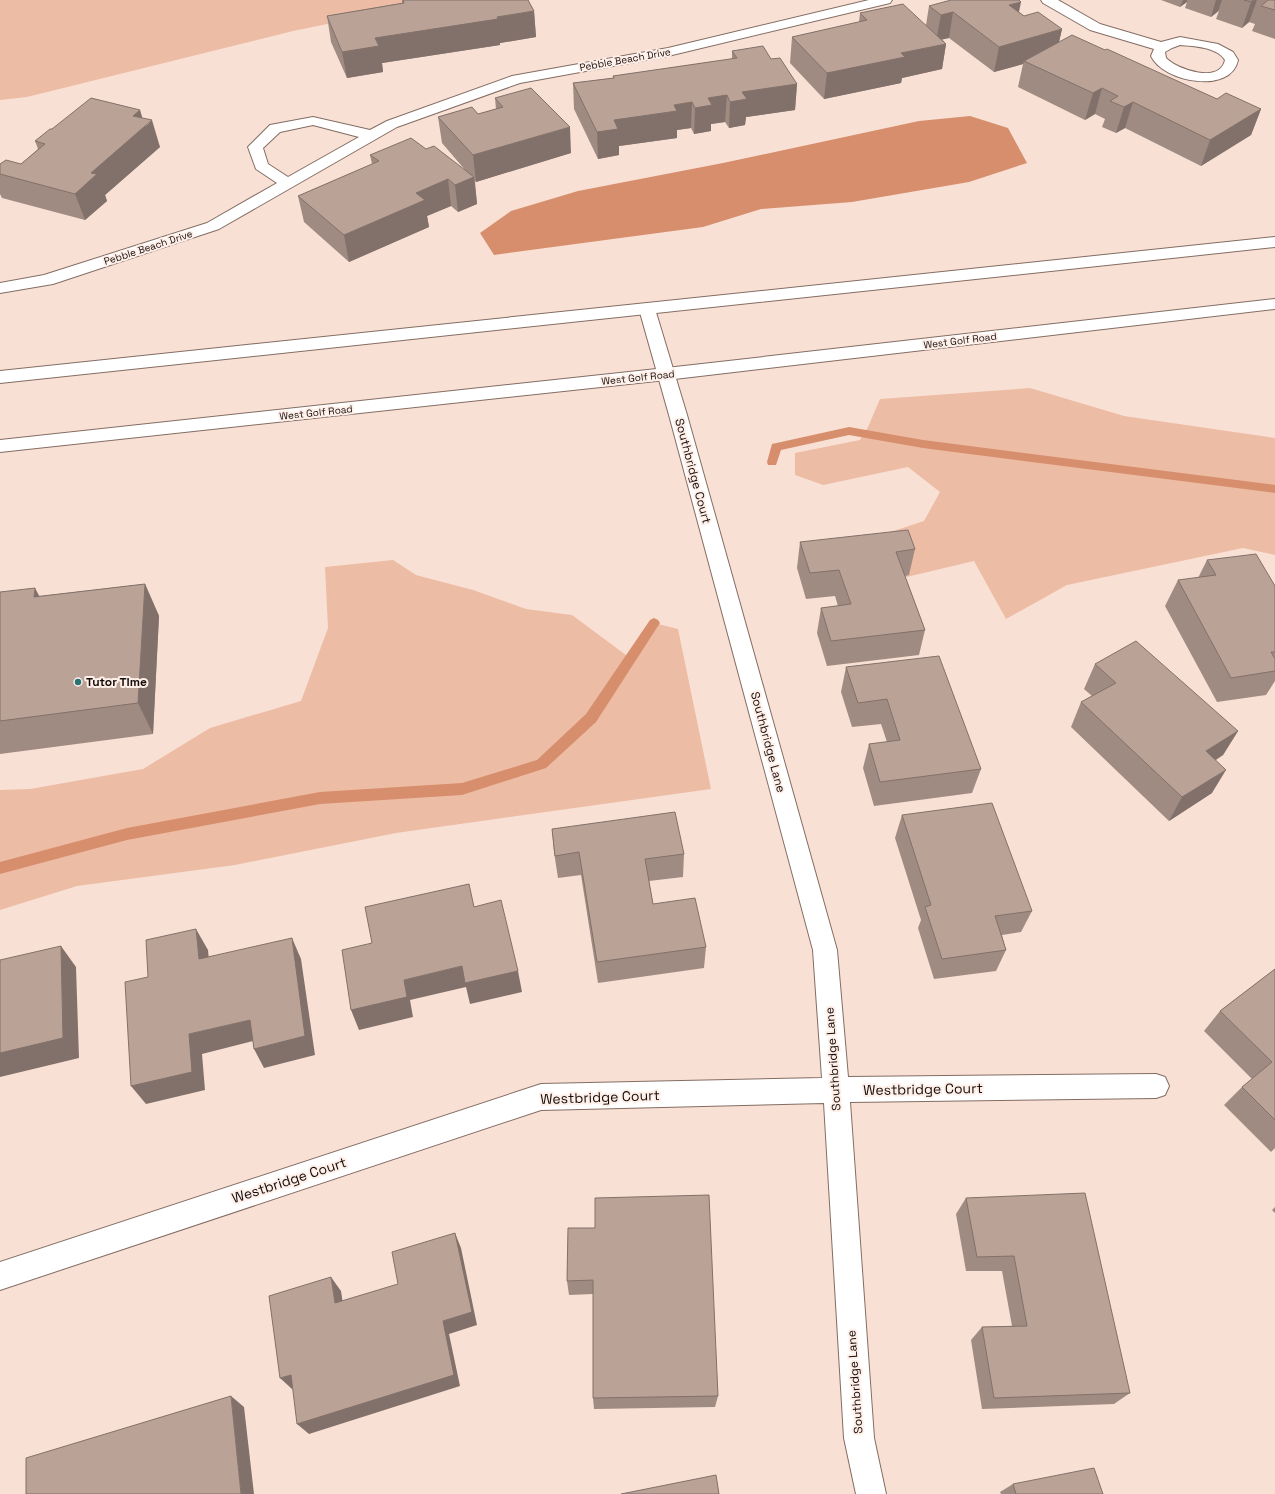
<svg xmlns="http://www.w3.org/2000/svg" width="1275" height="1494" viewBox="0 0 1275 1494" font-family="'Space Grotesk',sans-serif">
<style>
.green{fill:#edbca5}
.water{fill:#d78e6c}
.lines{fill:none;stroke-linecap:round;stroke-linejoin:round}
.stream{fill:#d78e6c;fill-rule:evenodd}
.minor-casing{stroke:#836d63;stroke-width:2}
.major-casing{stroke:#836d63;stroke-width:2}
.minor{fill:#fff;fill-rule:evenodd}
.major{fill:#fff;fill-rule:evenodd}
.wall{fill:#a08b82}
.shaded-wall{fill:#82716a}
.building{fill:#baa297;stroke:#82716a}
.poi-dot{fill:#287373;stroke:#ffefe9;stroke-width:1.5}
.labels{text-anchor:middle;stroke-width:4;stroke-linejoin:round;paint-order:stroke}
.far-street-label{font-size:10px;fill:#160d0a;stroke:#ffefe9}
.street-label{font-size:12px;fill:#160d0a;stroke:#ffefe9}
.poi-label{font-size:12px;font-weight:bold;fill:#160d0a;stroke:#ffefe9;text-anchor:start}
.near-street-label{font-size:14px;fill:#160d0a;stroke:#ffefe9}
</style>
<rect width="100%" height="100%" fill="#f9e0d5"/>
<path class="green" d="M0,0H445L293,31L27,97L0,100Z
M1030,388L1124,416L1275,438V555L1243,548L1067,585L1006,619L974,561L894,580L869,539L924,521L940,492L908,467L823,485L795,475V453L860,440L868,427L880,399Z
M393,560L416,575L473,590L526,609L572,615L630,658L654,623L678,629L711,789L396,833L235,865L77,886L0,910V790L30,789L143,769L210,728L301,701L328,628L325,567Z"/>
<path class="water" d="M970,116L1008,128L1027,163L969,182L852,202L761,209L703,227L494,255L480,233L511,211L578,191L723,163L919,121Z"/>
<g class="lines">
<path class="stream" d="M849,427L923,440L1275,485V493L923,448L849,435L781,450L776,465H768L767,462L772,444Z
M654,618L658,620L660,623L658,626L596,722L546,768L462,795L320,804L127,840L0,874V862L127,828L320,792L462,783L537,760L586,714L650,620Z"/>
<g class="minor-casing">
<path id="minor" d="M869,0H892L890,3L668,56L520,83L397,127L219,229L53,284L0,293V283L44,275L207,223L277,183L256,169L248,147L270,125L313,117L370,130L387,121L512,76L668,48ZM313,125L359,137L288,177L268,164L263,148L280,132Z
M1041,0H1058L1100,24L1161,42L1180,37L1218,44L1233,52L1238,60C1231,95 1163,82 1151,56L1154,49L1090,30L1043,3ZM1180,45C1193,46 1217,47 1225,60C1220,84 1178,70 1166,58L1165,52L1172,48Z
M647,304L653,305L655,309L687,415L837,950L848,1077L1156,1074L1165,1077L1169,1086L1165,1095L1156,1098L850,1102L874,1438L886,1494H856L844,1438L824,1103L541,1110L0,1290V1262L541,1084L822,1078L813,950L669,415L639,309L641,305Z"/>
</g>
<g class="major-casing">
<path id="major" d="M1275,237V247L0,383V371Z
M1275,299V309L666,380L0,452V440L666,368Z"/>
</g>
<use href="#minor" class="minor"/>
<use href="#major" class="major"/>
</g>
<path class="wall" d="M402,0H528L534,11L536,37L500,43V45L382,63L383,72L347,78L331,42L327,16L402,3Z
M1161,0H1275V39L1252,31L1255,24L1249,22L1242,28L1216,19L1219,11L1211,17L1185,8L1187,2L1180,7Z
M929,6L1019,12L1024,16L1062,29L1059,42L1105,50L1217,99L1261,109L1251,135L1201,166L1125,128L1116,133L1102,127L1105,119L1095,114L1085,120L1018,87L1023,64L994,72L949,38L942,39L946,44L942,69L902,78L901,83L824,99L790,63L792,37L859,22L860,13L926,25Z
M732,51L771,59L797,84L795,110L746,117L745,125L729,128L725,122L711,124V131L694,134L691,128L677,130V138L619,146V155L598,159L574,109L573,83L613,78V76L732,59Z
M495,98L571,153L476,182L475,181L477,204L458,212L451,206L427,216L429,227L349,262L304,222L298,196L372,164L370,155L426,149L466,171L442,143L438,117L478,114L496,109Z
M140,110L142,118L160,147L105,195L107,201L85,220L2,198L0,194V164H21L38,149L35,141L52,129Z
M800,542L915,549L909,575L905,576L925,630L919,655L827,666L817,633L821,608L838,606L835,596L806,599L797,568Z
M1207,560L1275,586V681L1266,695L1217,702L1165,606L1178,580L1198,578Z
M145,584L159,616L153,734L0,754V592L40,596Z
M1095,664L1238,731L1223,755L1216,760L1212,793L1169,821L1071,727L1081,702L1092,696L1084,689Z
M846,667L981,769L972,793L874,806L863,768L869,744L887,742L881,724L852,727L841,692Z
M902,815L1032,911L1021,932L1002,935L1006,950L996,971L934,979L918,928L921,920L895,838Z
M552,829L684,854L683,877L649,881L653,904L706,947L704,968L598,983L581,875L558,878L554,852Z
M1275,969V1148L1271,1152L1224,1105L1242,1087L1252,1079L1204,1031L1220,1011Z
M966,1198L1130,1393L1114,1404L982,1409L971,1340L982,1327L1012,1326L1002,1271H966L956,1214Z
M1275,1207V1213L1272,1210Z
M568,1228L718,1396L715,1407L594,1409L593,1398V1294L569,1295L567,1281Z
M1013,1484L1103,1494H1001L1000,1492Z"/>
<path class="shaded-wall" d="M1183,0H1187V2L1180,7Z
M1216,0H1222L1218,11L1211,17Z
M1254,0H1257L1249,22L1242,28L1251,2Z
M1021,2L1016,27L1009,5Z
M534,11L536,37L500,43V45L382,63L383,72L347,78L342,52L375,38Z
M953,12L949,38L936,41L941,15Z
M1062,29L1056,55L1024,61L1023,64L994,72L999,47Z
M946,44L942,69L902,78L901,83L824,99L827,73L901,53Z
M797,84L795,110L746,117L745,125L729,128L730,102L742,92Z
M1102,88L1095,114L1085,120L1093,93Z
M727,95L725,122L711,124V131L694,134L695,108L708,98Z
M692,102L691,128L677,130V138L619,146V155L598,159L597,132L614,120L674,105Z
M1133,102L1125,128L1116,133L1124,107Z
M1261,109L1251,135L1201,166L1210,140Z
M140,110L145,127L152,120L160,147L105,195L107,201L85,220L75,194L91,173L133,116Z
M570,127L571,153L476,182L473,155Z
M474,177L477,204L458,212L455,185Z
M448,179L451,206L427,216L429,227L349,262L344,235L416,193Z
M145,584L159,616L153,734L138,703Z
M35,588L52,620L34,597Z
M1238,731L1223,755L1192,774L1206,751Z
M1226,770L1212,793L1169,821L1182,797Z
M196,929L208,950L211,980L199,959Z
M292,938L301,959L315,1055L264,1068L254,1049Z
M61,946L76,967L79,1058L0,1077V1053Z
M462,966L518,971L522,992L470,1004L466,987L410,1000L413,1017L359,1030L351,1010L404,980Z
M250,1020L261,1039L202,1054L205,1090L146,1104L131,1086L189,1034Z
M455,1233L461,1248L477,1325L449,1334L460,1386L309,1434L297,1424L443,1321Z
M331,1277L341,1291L345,1317L335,1303Z
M291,1375L302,1387L292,1389L280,1378Z
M231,1396L244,1407L254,1494H241Z"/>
<path class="building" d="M403,0H528L534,11L497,17L498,19L375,38L379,46L342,52L327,16L404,3Z
M951,0H1019L1021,2L1009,5L1024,16L1038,12L1062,29L999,47L953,12L941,15L929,6Z
M1244,0H1254L1251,2Z
M1268,0H1275V10L1261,6Z
M903,4L946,44L901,53L905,57L827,73L792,37L867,20L860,13Z
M1072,35L1105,50L1107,49L1217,99L1226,93L1261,109L1210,140L1133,102L1124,107L1110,101L1118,96L1102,88L1093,93L1024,61Z
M763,46L771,59L780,58L797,84L742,92L747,99L730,102L727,95L708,98L712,105L695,108L692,102L674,105L677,111L614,120L618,129L597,132L573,83L614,78L613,76L737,58L732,51Z
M531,88L570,127L473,155L438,117L472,107L478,114L503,107L495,98Z
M91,98L140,110L133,116L152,120L91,173L97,174L75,194L0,174V164L6,160L21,164L45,144L35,141L50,129H52Z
M411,138L426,149L434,146L474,177L455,185L448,179L416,193L425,200L344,235L298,196L379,161L370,155Z
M908,530L915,549L896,552L925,630L831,641L821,608L851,604L839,570L810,573L800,542Z
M1256,554L1275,586V652H1271L1275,659V671L1231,678L1178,580L1216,575L1207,560Z
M145,584L138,703L0,721V592L35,588L34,597Z
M1136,641L1238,731L1206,751L1226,770L1182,797L1081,702L1116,683L1095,664Z
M939,656L981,769L880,782L869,744L900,740L887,699L858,703L846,667Z
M992,803L1032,911L995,916L1006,950L942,959L925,907L931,905L902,815Z
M675,812L684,854L645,859L653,904L695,898L706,947L597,962L579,852L555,856L552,829Z
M469,884L474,907L501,900L518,971L465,983L462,966L404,980L407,997L351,1010L342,950L372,943L365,907Z
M196,929L199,959L292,938L305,1036L254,1049L250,1020L189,1034L192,1072L131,1086L125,982L148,977L146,940Z
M61,946L63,1038L0,1053V960Z
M1275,969V1120L1242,1087L1272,1062L1220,1011Z
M1085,1193L1130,1393L994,1398L982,1327L1027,1326L1014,1256L977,1257L966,1198Z
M709,1195L718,1396L593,1398V1280L567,1281L568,1228H595V1198Z
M455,1233L472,1312L443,1321L454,1375L297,1424L291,1375L280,1378L269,1296L331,1277L335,1303L398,1284L392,1252Z
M231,1396L241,1494H26V1458Z
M1094,1468L1103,1494H1016L1013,1484Z
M716,1475L719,1494H621Z"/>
<circle class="poi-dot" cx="78" cy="682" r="4"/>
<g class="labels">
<g class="far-street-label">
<text transform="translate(625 59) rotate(-10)" y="4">Pebble Beach Drive</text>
<text transform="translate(148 247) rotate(-18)" y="4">Pebble Beach Drive</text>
<text transform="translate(960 340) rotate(-7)" y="4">West Golf Road</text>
<text transform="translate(638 377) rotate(-6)" y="4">West Golf Road</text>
<text transform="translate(316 412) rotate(-6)" y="4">West Golf Road</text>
</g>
<g class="street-label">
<text transform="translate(693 471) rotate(75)" y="4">Southbridge Court</text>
<text transform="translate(768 742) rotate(75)" y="4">Southbridge Lane</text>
<text transform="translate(833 1059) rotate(-94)" y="4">Southbridge Lane</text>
<text transform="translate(855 1382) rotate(-94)" y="4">Southbridge Lane</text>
</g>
<g class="poi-label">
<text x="86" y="686">Tutor Time</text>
</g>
<g class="near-street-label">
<text transform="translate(923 1089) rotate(-1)" y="5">Westbridge Court</text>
<text transform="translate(600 1097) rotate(-2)" y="5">Westbridge Court</text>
<text transform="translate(289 1180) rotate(-18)" y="5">Westbridge Court</text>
</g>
</g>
</svg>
